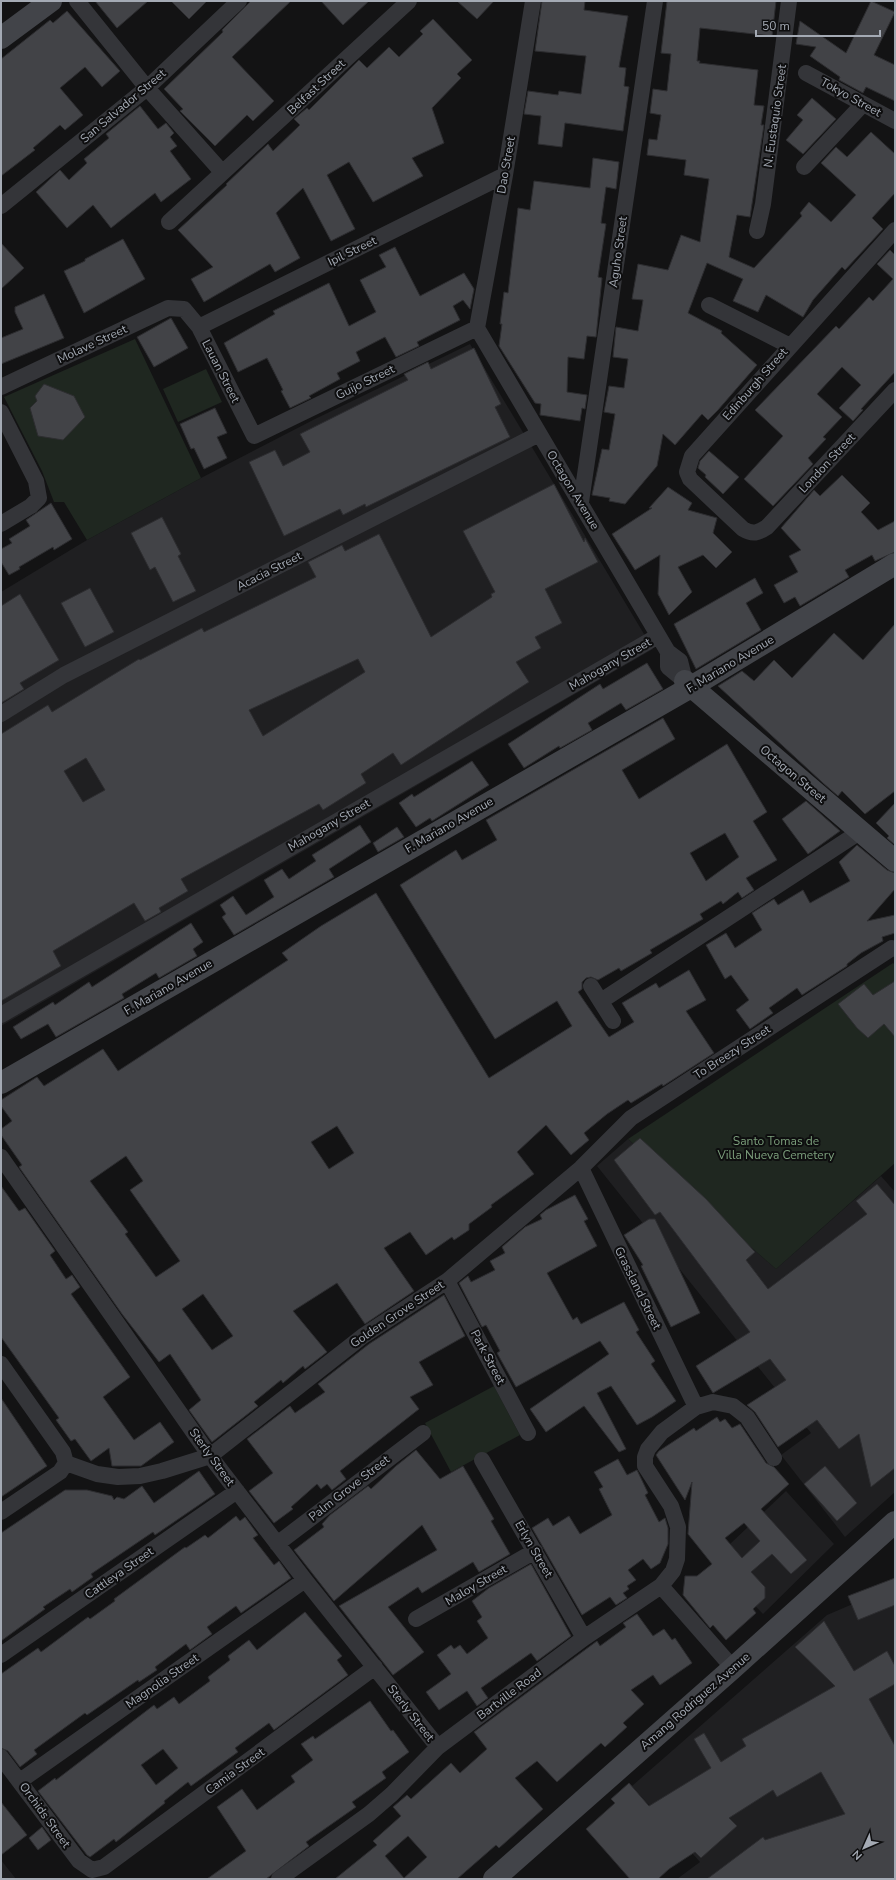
<svg xmlns="http://www.w3.org/2000/svg" width="896" height="1880" viewBox="0 0 896 1880" font-family="'Nunito Sans',sans-serif">
<style>
.built{fill:#1f1f21}
.green{fill:#1f2720}
.building{fill:#424347;stroke:#2d2d30;fill-rule:evenodd}
.lines{fill:none;stroke-linecap:round;stroke-linejoin:round}
.street{stroke:#343539;stroke-width:16}
.secondary{stroke:#424449;stroke-width:22}
.labels{text-anchor:middle;stroke-width:4;stroke-linejoin:round;paint-order:stroke}
.street-label{font-size:12px;fill:#a4aab4;stroke:#0e0e0f}
.park-label{font-size:12px;fill:#7c9f7c;stroke:#0e0e0f}
</style>
<rect width="100%" height="100%" fill="#131314"/>
<path class="built" d="M470,344L653,649L1,1026V592L87,540L201,478L315,419Z
M628,1139L776,1269L881,1176L895,1192V1492L845,1537L781,1455L811,1433L597,1166Z
M786,1491L834,1544L763,1614L712,1561Z
M895,1586V1879H677L700,1862L632,1786L827,1615Z
M1,1860L16,1879H1Z"/>
<path class="green" d="M135,339L201,478L87,540L64,502H54L42,471L4,397Z
M206,369L222,402L178,422L163,389Z
M893,963L895,965V1163L776,1269L628,1139Z
M494,1386L520,1435L451,1472L425,1423Z"/>
<path class="building" d="M95,1H148L117,28Z
M171,1H207L189,19Z
M251,1H291L232,57L274,101L253,121L247,115L215,146L180,111L183,109L164,89L223,32L222,30Z
M321,1H369L343,25Z
M457,1H494L477,19Z
M542,1H585L584,10L628,16L619,67L626,68L624,86L629,87L623,131L565,123L562,147L538,144L541,116L524,114L528,91L558,95L559,91L581,94L586,56L535,51Z
M667,1H776L772,36L700,28L697,61H700L699,63L758,70L754,105L764,106L761,125H764L750,217L737,215L729,257L754,268L802,216L800,213L809,202L831,222L856,195L821,163L836,147L847,157L871,132L895,154V193L872,218L883,229L845,270L842,267L813,300L803,317L766,295L758,312L733,301L743,279L707,263L688,313L722,331L721,333L757,365L718,410L708,420L702,414L675,445L663,434L657,466L625,504L609,501L610,498L592,495L602,449L609,450L615,414L604,412L609,386L624,388L628,359L613,357L616,327L638,331L643,300L632,299L638,264L668,270L681,235L700,242L709,179L684,175L686,160L647,155L649,139L657,140L661,115L650,113L653,89L667,91L671,54L661,53Z
M871,1L895,12L874,55L895,65V101L866,87L863,93L839,80L840,77L810,56L816,47L796,44L800,21L846,53Z
M67,11L120,71L102,87L85,67L60,88L83,115L65,130L60,125L33,148L35,150L1,176V59L50,20L53,23Z
M433,19L472,60L457,74L461,78L432,108L444,143L412,158L423,176L373,202L349,162L327,175L355,229L331,241L303,188L276,213L300,258L275,272L270,264L204,302L191,279L213,267L178,230L227,185L226,184L268,144L273,151L300,125L294,119L307,108L309,110L359,60L367,68L389,47L399,57L423,34L420,31Z
M812,98L836,119L803,154L786,140L803,120L797,115Z
M140,106L158,129L166,123L174,133L170,137L177,146L170,151L191,179L161,202L155,193L111,228L93,205L67,228L36,192L60,170L69,180L87,163L84,159L109,138L106,134Z
M593,158L619,162L616,189L606,187L601,223L606,224L598,277L602,278L596,337L587,336L584,359L568,357L567,392L587,395L585,409L582,408L580,421L540,415L541,404L535,403L499,346L502,324H500L504,292L508,293L518,208L530,210L534,181L590,188Z
M123,239L145,279L84,313L64,271L85,261V259Z
M1,243L24,268L1,289Z
M395,247L420,296L464,273L474,289L470,309L463,300L453,306L460,320L417,342L419,346L396,357L385,337L356,352L360,361L337,373L340,379L309,396L311,398L290,408L281,391L283,390L267,358L238,372L224,343L275,314L273,311L329,283L349,326L376,312L360,280L386,267L379,255Z
M890,250L895,255V372L861,409L863,410L853,421L839,408L861,385L842,367L817,394L842,417L823,437L826,439L808,458L813,464L773,506L744,479L783,436L755,410L836,326L839,329L869,297L873,301L893,279L877,264Z
M44,294L64,338L1,364V338L23,329L15,312V307Z
M171,318L188,348L154,367L137,337Z
M474,348L501,404L495,407L510,437L366,507L365,504L343,515L340,509L284,536L249,462L275,450L283,466L310,452L300,434L408,380L404,374L428,362L431,369Z
M44,384L74,396L85,417L63,440L38,436L30,408L37,401L35,396Z
M215,408L227,433L217,437L227,458L204,469L194,448L191,449L180,424Z
M709,451L739,477L723,494L705,477L706,475L698,468L700,461Z
M842,475L870,503L861,512L878,530L895,521V552L875,561L872,555L845,570L849,577L800,606L795,597L784,603L774,585L798,572L789,556L801,550L781,528L814,490L820,496Z
M554,484L584,542L585,538L598,562L545,589L562,623L535,637L541,648L516,662L529,682L401,765L393,753L361,774L366,783L323,810L319,804L181,879L188,891L159,908L161,912L145,921L134,903L53,951L61,966L1,1001V734L48,705L52,712L139,659L140,660L202,628L204,632L316,577L308,562L342,545L345,551L379,534L431,637L492,597L491,594L495,592L463,531ZM358,659L365,672L263,736L249,710ZM86,758L105,790L83,802L64,771Z
M668,487L692,503L688,510L717,518L713,533L732,552L716,568L703,555L678,567L692,592L669,615L658,594L660,555L635,570L612,534L652,508H649Z
M51,503L72,539L54,550L53,547L19,567L20,569L9,575L1,562V549L12,543L9,539L30,526L26,520Z
M162,517L181,554L178,556L196,591L173,602L155,567L150,570L131,533Z
M755,578L763,593L746,603L761,630L696,669L674,624Z
M90,588L114,632L85,647L61,603Z
M20,594L59,660L20,683L24,689L1,703V606Z
M895,624V791L865,814L842,791L838,796L823,783L718,686L742,671L754,681L774,660L792,678L834,633L863,660Z
M647,663L663,689L626,710L621,703L588,723L592,730L560,748L559,746L524,768L508,744L600,684L603,689Z
M663,718L675,739L622,770L639,799L727,744L767,812L753,821L777,860L746,878L754,890L742,898L738,892L723,904L721,901L700,914L703,919L650,950L652,953L621,971L619,968L598,980L591,977L586,978L582,982V989L578,992L609,1037L634,1022L622,1003L656,983L659,988L689,970L706,1000L686,1011L714,1053L663,1086L662,1084L631,1103L628,1100L607,1114L584,1133L589,1140L571,1155L546,1125L517,1152L534,1174L491,1205L492,1207L469,1224V1230L454,1240L452,1237L426,1255L410,1232L384,1248L414,1291L365,1324L337,1283L293,1311L327,1352L305,1369L303,1366L283,1383L281,1380L254,1402L258,1406L212,1442L189,1410L201,1400L170,1354L159,1362L122,1314L19,1167L22,1165L1,1135V1129L12,1121L1,1106V1100L37,1077L44,1086L103,1049L118,1071L288,960L282,953L321,926L376,893L489,1078L572,1026L557,1001L495,1039L400,885L456,850L462,860L497,840L486,820ZM725,833L739,857L706,881L690,853ZM337,1126L354,1153L329,1169L311,1142ZM126,1156L143,1181L130,1190L180,1261L156,1277L125,1234L128,1232L90,1181ZM203,1294L233,1336L212,1350L182,1309Z
M472,761L489,785L432,821L430,818L416,827L399,803L412,794L414,797Z
M806,801L840,831L808,854L782,819Z
M895,803V845L887,838L889,836L876,823Z
M360,825L371,842L329,869L334,877L234,935L222,917L226,914L220,905L233,896L246,915L274,897L264,880L282,869L289,879L316,861L312,855Z
M397,827L404,837L378,852L373,843Z
M857,845L887,870L895,873V889L867,921L895,915V933L882,937L883,941L861,953L847,964V966L802,995L797,988L769,1008L773,1013L750,1029L736,1010L749,1000L731,975L725,979L706,945L726,933L735,948L762,930L752,913L774,899L778,905L803,890L810,903L850,881L839,862Z
M191,923L203,942L193,949L197,956L159,978L156,973L122,994L124,998L56,1037L48,1024L21,1039L13,1027L53,1002L55,1005L89,982L92,987Z
M895,981V1037L884,1024L868,1038L857,1028L838,1004L864,984L873,995Z
M640,1138L706,1199L755,1252L746,1260L768,1289L867,1214L856,1201L877,1184L895,1205V1468L871,1487L859,1434L839,1449L817,1420L778,1447L755,1412L747,1405L786,1380L770,1359L713,1393L696,1366L750,1332L660,1212L655,1215L614,1160Z
M1,1186L19,1211L25,1208L55,1251L50,1255L66,1279L72,1275L80,1287L71,1294L130,1377L103,1397L134,1440L160,1422L174,1442L141,1466H112L109,1448L91,1461L75,1439L71,1441L56,1420L59,1418L1,1337Z
M575,1195L588,1219L584,1221L597,1246L547,1273L573,1320L577,1317L581,1324L624,1302L639,1330L636,1332L655,1361L651,1364L676,1401L652,1417L637,1425L611,1386L597,1393L626,1449L619,1452L584,1406L546,1432L530,1409L609,1354L600,1341L516,1387L497,1353L500,1351L486,1325L482,1327L459,1283L468,1276L471,1282L495,1270L490,1261L505,1253L502,1247L525,1227L542,1219L540,1215L546,1210Z
M649,1219H655L700,1313L671,1327L641,1266L643,1265L624,1235Z
M444,1295L465,1336L419,1362L433,1385L410,1397L419,1409L340,1471L346,1479L332,1490L327,1484L321,1489L317,1484L291,1507L293,1509L274,1523L249,1491L273,1473L247,1439L290,1406L295,1413L325,1392L318,1384L369,1344Z
M1,1398L47,1466L1,1497Z
M717,1417L720,1422L725,1419L732,1428L740,1424L766,1463L774,1467L789,1484L761,1509L807,1560L791,1574L772,1554L751,1572L765,1587V1598L753,1609L756,1613L726,1640L713,1625L710,1628L683,1595L685,1576H697L712,1564L688,1534L692,1482L685,1500L656,1455L659,1451L694,1428L696,1431ZM744,1523L760,1541L742,1558L725,1538Z
M416,1450L440,1479L463,1466L494,1519L491,1521L510,1554L479,1572L473,1562L422,1593L418,1587L388,1607L424,1652L393,1675L339,1606L437,1550L422,1525L334,1601L294,1550L324,1527L322,1524L330,1515L368,1486L371,1489L396,1466Z
M618,1459L627,1475L637,1470L648,1493L645,1495L659,1522L665,1518L668,1528V1544L660,1563L651,1569L643,1559L628,1570L636,1580L627,1586L629,1589L623,1593L627,1598L616,1605L610,1597L582,1615L532,1528L548,1518L553,1526L569,1516L580,1534L612,1515L599,1489L603,1487L594,1472Z
M825,1466L857,1503L837,1521L804,1484Z
M199,1471L215,1494L155,1535L153,1532L91,1574L93,1577L72,1592L70,1589L43,1607L45,1609L1,1641V1533L65,1490H87L112,1496L114,1500L117,1497L124,1499L142,1486L154,1503Z
M236,1516L240,1521L245,1517L258,1535L253,1538L274,1565L279,1561L291,1578L241,1613L236,1606L207,1627L212,1634L190,1650L186,1644L155,1667L157,1670L139,1682L138,1680L87,1715L85,1713L34,1750L37,1754L20,1767L8,1751L1,1748V1674L38,1648L41,1652L88,1617L90,1619L115,1601L114,1599L185,1547L186,1548L205,1535L208,1538Z
M531,1564L571,1636L537,1661L531,1653L481,1688L488,1698L477,1706L467,1691L439,1710L426,1692L451,1674L437,1655L451,1645L454,1649L460,1645L467,1654L488,1638L477,1621L482,1617L472,1601L489,1588Z
M895,1578V1605L858,1620L848,1596Z
M305,1612L342,1656L337,1660L348,1675L274,1730L269,1723L235,1748L238,1752L191,1786L188,1782L164,1801L165,1803L116,1842L114,1839L90,1857L87,1855L38,1791L55,1778L56,1780L154,1705L157,1709L174,1697L179,1704L210,1681L208,1677L230,1660L228,1656L249,1640L257,1650ZM163,1749L178,1768L156,1785L141,1765Z
M637,1614L653,1636L664,1629L672,1640L675,1638L692,1663L660,1685L653,1675L631,1690L644,1704L623,1723L627,1727L605,1747L601,1743L557,1782L537,1761L515,1778L543,1809L499,1848L496,1845L457,1879H335L377,1845L373,1841L401,1816L393,1807L407,1795L411,1799L451,1763L460,1773L487,1749L474,1732L597,1641L600,1646L626,1627L623,1623ZM408,1836L427,1857L404,1878L385,1856Z
M824,1621L854,1671L887,1651L895,1666V1684L869,1699L895,1746V1879H707L763,1837L765,1840L845,1814L821,1772L777,1797L773,1790L729,1818L737,1826L701,1858L695,1852L669,1869L658,1879H630L586,1829L615,1803L611,1799L629,1783L649,1806L711,1768L694,1739L704,1733L721,1762L746,1746L742,1739L835,1686L795,1647Z
M370,1701L391,1731L393,1730L409,1752L382,1772L386,1778L352,1802L356,1807L306,1842L309,1846L266,1879H207L246,1851L217,1807L242,1789L257,1810L295,1782L291,1776L313,1760L301,1744L313,1736L315,1739Z
M1,1802L27,1835L1,1855Z
M42,1827L51,1840L38,1850L29,1838Z"/>
<g class="lines">
<path class="street" d="M77,1L147,88L222,172
M806,73L895,121
M804,167L863,104
M1,206L147,88L239,1
M169,222L409,1
M895,230L692,456L687,472L690,479L743,529C753,535 758,533 767,527L895,390
M757,231L763,204L789,1
M709,305L790,346
M199,327L505,175
M477,328L668,652L680,661L685,681
M477,328L505,175L533,1
M1,387L168,308L184,309L199,327L254,436L477,328
M1,412L36,481L39,498L31,506L1,524
M581,502L655,1
M668,652V667L685,681
M1,714L64,675L539,434
M591,986L613,1021
M601,1001L861,831
M1,1015L658,636
M1,1157L210,1456L305,1580L438,1747
M581,1168L696,1407
M447,1281L528,1433
M1,1364L63,1452L66,1463
M482,1460L584,1638
M66,1463L97,1474L118,1477L140,1476L162,1471L210,1456L363,1336L447,1281L581,1168L631,1118L892,948L895,949
M1,1512L60,1472L66,1463
M277,1544L423,1433
M661,1586L733,1668
M416,1619L535,1551
M1,1655L237,1491
M1,1757L79,1861L92,1870L104,1867L375,1667
M20,1781L305,1580
M279,1879L369,1814L392,1794L438,1747L584,1638L661,1586L673,1571L677,1559L678,1527L671,1506L645,1466V1457L648,1449L662,1432L696,1407L713,1402L733,1406L747,1417L774,1458"/>
<path class="secondary" d="M1,38L51,1
M685,681L895,861
M1,1083L691,687L895,564
M494,1879L733,1668L895,1522"/>
</g>
<g class="labels">
<g class="street-label">
<text transform="translate(316 87) rotate(-43)" y="4">Belfast Street</text>
<text transform="translate(851 97) rotate(29)" y="4">Tokyo Street</text>
<text transform="translate(123 106) rotate(-40)" y="4">San Salvador Street</text>
<text transform="translate(775 116) rotate(-82)" y="4">N. Eustaquio Street</text>
<text transform="translate(506 165) rotate(-80)" y="4">Dao Street</text>
<text transform="translate(352 251) rotate(-26)" y="4">Ipil Street</text>
<text transform="translate(618 252) rotate(-82)" y="4">Aguho Street</text>
<text transform="translate(92 344) rotate(-25)" y="4">Molave Street</text>
<text transform="translate(221 371) rotate(63)" y="4">Lauan Street</text>
<text transform="translate(365 382) rotate(-26)" y="4">Guijo Street</text>
<text transform="translate(755 384) rotate(-49)" y="4">Edinburgh Street</text>
<text transform="translate(827 463) rotate(-47)" y="4">London Street</text>
<text transform="translate(573 490) rotate(59)" y="4">Octagon Avenue</text>
<text transform="translate(269 571) rotate(-27)" y="4">Acacia Street</text>
<text transform="translate(610 664) rotate(-30)" y="4">Mahogany Street</text>
<text transform="translate(730 664) rotate(-31)" y="4">F. Mariano Avenue</text>
<text transform="translate(793 774) rotate(40)" y="4">Octagon Street</text>
<text transform="translate(329 825) rotate(-30)" y="4">Mahogany Street</text>
<text transform="translate(449 825) rotate(-30)" y="4">F. Mariano Avenue</text>
<text transform="translate(168 987) rotate(-30)" y="4">F. Mariano Avenue</text>
<text transform="translate(732 1052) rotate(-33)" y="4">To Breezy Street</text>
<text transform="translate(638 1288) rotate(64)" y="4">Grassland Street</text>
<text transform="translate(397 1314) rotate(-34)" y="4">Golden Grove Street</text>
<text transform="translate(488 1357) rotate(62)" y="4">Park Street</text>
<text transform="translate(212 1457) rotate(54)" y="4">Sterly Street</text>
<text transform="translate(349 1488) rotate(-38)" y="4">Palm Grove Street</text>
<text transform="translate(534 1549) rotate(60)" y="4">Erlyn Street</text>
<text transform="translate(119 1573) rotate(-35)" y="4">Cattleya Street</text>
<text transform="translate(476 1585) rotate(-30)" y="4">Maloy Street</text>
<text transform="translate(162 1681) rotate(-35)" y="4">Magnolia Street</text>
<text transform="translate(509 1694) rotate(-37)" y="4">Bartville Road</text>
<text transform="translate(695 1701) rotate(-41)" y="4">Amang Rodriguez Avenue</text>
<text transform="translate(411 1713) rotate(52)" y="4">Sterly Street</text>
<text transform="translate(235 1771) rotate(-36)" y="4">Camia Street</text>
<text transform="translate(45 1815) rotate(54)" y="4">Orchids Street</text>
</g>
<g class="park-label">
<text x="776" y="1145">Santo Tomas de<tspan x="776" dy="14">Villa Nueva Cemetery</tspan></text>
</g>
</g>
<rect width="896" height="1880" fill="none" stroke="#a4aab4" stroke-width="4"/>
<g transform="translate(864 1848) rotate(225)" stroke="#0e0e0f" stroke-width="3" paint-order="stroke">
<path d="M0-3L7 15L0 10L-7 15Z" fill="#a4aab4"/>
<text y="-6" font-size="11" font-weight="bold" text-anchor="middle" fill="#a4aab4">N</text>
</g>
<path d="M756 30v6h124v-6" fill="none" stroke="#a4aab4" stroke-width="2"/>
<text x="762" y="30" font-size="12" fill="#a4aab4" stroke="#0e0e0f" stroke-width="3" paint-order="stroke">50 m</text>
</svg>
